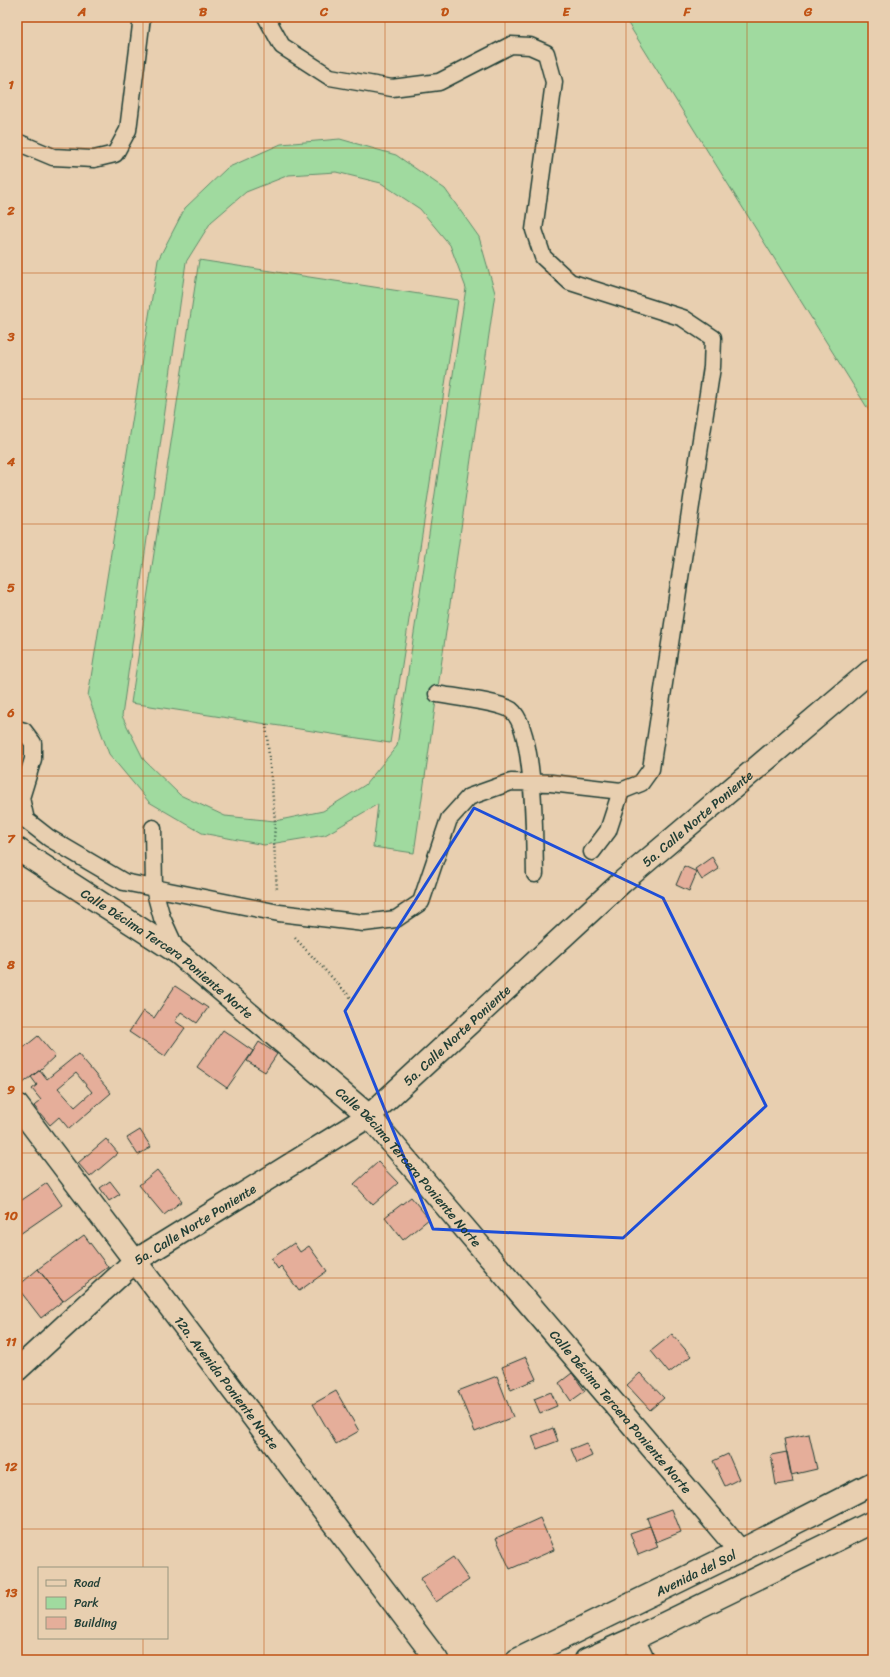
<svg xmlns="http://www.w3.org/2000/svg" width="890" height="1677" viewBox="0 0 890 1677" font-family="Sriracha,sans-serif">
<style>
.green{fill:#a0da9f;stroke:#608c6a;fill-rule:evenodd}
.building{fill:#e5ae9a;stroke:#1f3d34;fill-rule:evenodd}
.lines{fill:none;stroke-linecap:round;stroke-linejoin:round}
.service-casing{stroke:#1f3d34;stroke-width:19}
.minor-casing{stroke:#1f3d34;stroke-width:25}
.secondary-casing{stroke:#1f3d34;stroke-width:25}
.path{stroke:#1f3d34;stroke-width:2.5;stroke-dasharray:1 3;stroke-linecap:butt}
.service{stroke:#e8cfb0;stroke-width:16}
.minor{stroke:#e8cfb0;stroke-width:22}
.secondary{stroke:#e8cfb0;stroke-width:22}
.marked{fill:none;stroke:#1d4ed8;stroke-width:3;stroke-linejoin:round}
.grid{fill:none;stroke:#c05314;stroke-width:1;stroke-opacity:0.55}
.labels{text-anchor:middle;stroke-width:3;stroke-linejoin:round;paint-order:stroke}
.street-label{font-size:13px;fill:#1f3d34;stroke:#e8cfb0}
.neatline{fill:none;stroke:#c05314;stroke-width:1.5}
.grid-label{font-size:13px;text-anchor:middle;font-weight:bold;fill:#c05314}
</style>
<rect width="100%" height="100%" fill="#e8cfb0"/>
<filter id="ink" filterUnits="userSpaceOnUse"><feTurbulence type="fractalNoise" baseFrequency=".025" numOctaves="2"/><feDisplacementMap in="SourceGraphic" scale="8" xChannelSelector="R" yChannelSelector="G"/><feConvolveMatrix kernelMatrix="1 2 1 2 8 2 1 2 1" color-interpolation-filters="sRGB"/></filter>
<g filter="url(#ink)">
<path class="green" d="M624,17H873V417Z
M340,139L396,155L445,189L479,237L495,293L414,853L373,847L378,804L325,835L264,845L202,833L149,802L109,754L88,696L158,260L185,208L227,168L281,144ZM336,172L381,183L420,209L450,245L466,288L397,746L365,785L323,811L275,821L225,816L180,795L144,760L122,716L186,262L211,222L246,192L289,175Z
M199,260L458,300L390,743L131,703Z"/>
<path class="building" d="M712,857L719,869L702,880L695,869Z
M684,866L697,872L689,891L676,885Z
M175,986L208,1008L197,1023L181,1012L175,1021L185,1028L165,1056L129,1032L143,1011L154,1018Z
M223,1030L253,1051L227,1088L197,1067Z
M38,1036L55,1056L40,1070L18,1087L17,1053Z
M259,1042L277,1054L265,1072L247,1061Z
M78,1054L111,1093L69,1129L59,1117L50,1125L34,1106L41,1100L32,1089L37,1085L31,1077L40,1070L47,1079ZM76,1073L92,1092L75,1107L58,1088Z
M140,1130L151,1147L138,1155L127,1138Z
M106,1139L118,1153L90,1177L78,1163Z
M378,1162L398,1183L373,1205L354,1184Z
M157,1170L182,1201L164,1215L139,1185Z
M110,1181L120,1194L109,1201L100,1188Z
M47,1183L62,1205L17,1236V1199L19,1202Z
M411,1197L429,1219L403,1240L385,1217Z
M84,1235L108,1267L63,1301L38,1269Z
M294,1243L300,1252L309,1246L327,1271L299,1291L281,1266L278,1269L271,1259Z
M38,1269L63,1301L41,1318L17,1287Z
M672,1334L691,1356L669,1373L651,1351Z
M526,1357L536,1379L511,1390L502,1367Z
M572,1373L585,1391L571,1401L559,1383Z
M640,1373L664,1398L650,1410L627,1385Z
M497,1376L513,1417L475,1432L458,1391Z
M336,1391L359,1431L336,1444L313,1404Z
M551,1392L557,1406L540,1413L534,1399Z
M553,1428L558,1441L537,1449L532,1436Z
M809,1434L817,1469L791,1475L784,1439Z
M586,1443L592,1456L577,1463L571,1449Z
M787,1452L793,1482L776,1485L771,1455Z
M728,1454L739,1479L725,1486L713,1461Z
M672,1509L681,1532L656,1542L647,1518Z
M540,1518L554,1550L510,1569L496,1538Z
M650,1526L658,1547L638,1555L630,1533Z
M453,1557L469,1580L436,1602L420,1579Z"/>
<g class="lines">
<g class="service-casing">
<path id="service" d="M17,142L53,157L94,159L115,154L128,130L142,17
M437,694C453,697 500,702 511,710C536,729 534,842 535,874
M17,729L24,731L33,743V759L21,798L26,820L49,838L124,882L279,913L364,923L396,919L421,902L449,819L469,797L511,782L551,783L621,791L641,783L651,769L712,367L713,338L683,318L570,282L543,257L534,230L554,82L546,53L530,46L511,45L439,82L392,88L330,77L282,46L266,17
M153,828L154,889L162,918L178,953
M592,852L608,831L621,791"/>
</g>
<g class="minor-casing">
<g id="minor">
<path id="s1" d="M17,849L178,953L369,1116L740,1551"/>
<path id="s2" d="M17,1105L437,1660"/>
<path id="s3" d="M17,1370L135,1261L369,1116L622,882L873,669"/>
<path d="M633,1639L643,1660"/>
</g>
</g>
<g class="secondary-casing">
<g id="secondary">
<path id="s4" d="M517,1660L740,1551L873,1483"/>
<path d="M586,1660L633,1639L873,1522"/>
</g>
</g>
<path class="path" d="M266,724L275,821L274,843L277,890
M295,938L354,1001"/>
<use href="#service" class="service"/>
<use href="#minor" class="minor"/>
<use href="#secondary" class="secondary"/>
</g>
</g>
<path class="marked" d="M474,808L663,898L766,1106L623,1238L433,1229L345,1011Z"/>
<path class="grid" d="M143,17V1568M264,17V1660M385,17V1660M505,17V1660M626,17V1660M747,17V1660M17,148H873M17,273H873M17,399H873M17,524H873M17,650H873M17,776H873M17,901H873M17,1027H873M17,1153H873M17,1278H873M17,1404H873M17,1529H873M143,1638V1660"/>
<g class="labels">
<g class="street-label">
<text dy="5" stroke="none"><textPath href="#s3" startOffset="879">5a. Calle Norte Poniente</textPath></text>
<text dy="5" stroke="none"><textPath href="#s1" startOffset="183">Calle Décima Tercera Poniente Norte</textPath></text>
<text dy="5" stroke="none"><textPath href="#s3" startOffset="555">5a. Calle Norte Poniente</textPath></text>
<text dy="5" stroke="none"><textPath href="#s1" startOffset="507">Calle Décima Tercera Poniente Norte</textPath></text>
<text dy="5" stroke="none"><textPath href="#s3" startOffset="231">5a. Calle Norte Poniente</textPath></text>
<text dy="5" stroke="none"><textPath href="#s2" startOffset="348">12a. Avenida Poniente Norte</textPath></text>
<text dy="5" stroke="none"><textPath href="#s1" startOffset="831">Calle Décima Tercera Poniente Norte</textPath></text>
<text dy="5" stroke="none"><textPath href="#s4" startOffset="199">Avenida del Sol</textPath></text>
</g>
</g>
<rect width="890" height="1677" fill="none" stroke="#e8cfb0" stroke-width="44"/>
<rect x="38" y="1567" width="130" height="72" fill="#e8cfb0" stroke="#98957e"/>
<rect x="46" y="1580" width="20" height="6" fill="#e8cfb0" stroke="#98957e"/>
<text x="74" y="1587" font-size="12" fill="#1f3d34">Road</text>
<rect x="46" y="1597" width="20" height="12" fill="#a0da9f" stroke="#98957e"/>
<text x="74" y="1607" font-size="12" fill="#1f3d34">Park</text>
<rect x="46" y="1617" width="20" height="12" fill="#e5ae9a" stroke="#98957e"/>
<text x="74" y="1627" font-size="12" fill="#1f3d34">Building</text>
<rect x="22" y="22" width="846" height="1633" class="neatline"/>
<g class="grid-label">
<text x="82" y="16">A</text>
<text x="203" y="16">B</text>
<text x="324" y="16">C</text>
<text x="445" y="16">D</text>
<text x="566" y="16">E</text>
<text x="687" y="16">F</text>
<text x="808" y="16">G</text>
<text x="11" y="89">1</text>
<text x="11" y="215">2</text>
<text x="11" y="341">3</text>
<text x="11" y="466">4</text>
<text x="11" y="592">5</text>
<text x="11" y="717">6</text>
<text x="11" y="843">7</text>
<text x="11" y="969">8</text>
<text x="11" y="1094">9</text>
<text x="11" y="1220">10</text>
<text x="11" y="1346">11</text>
<text x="11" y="1471">12</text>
<text x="11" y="1597">13</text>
</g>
</svg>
